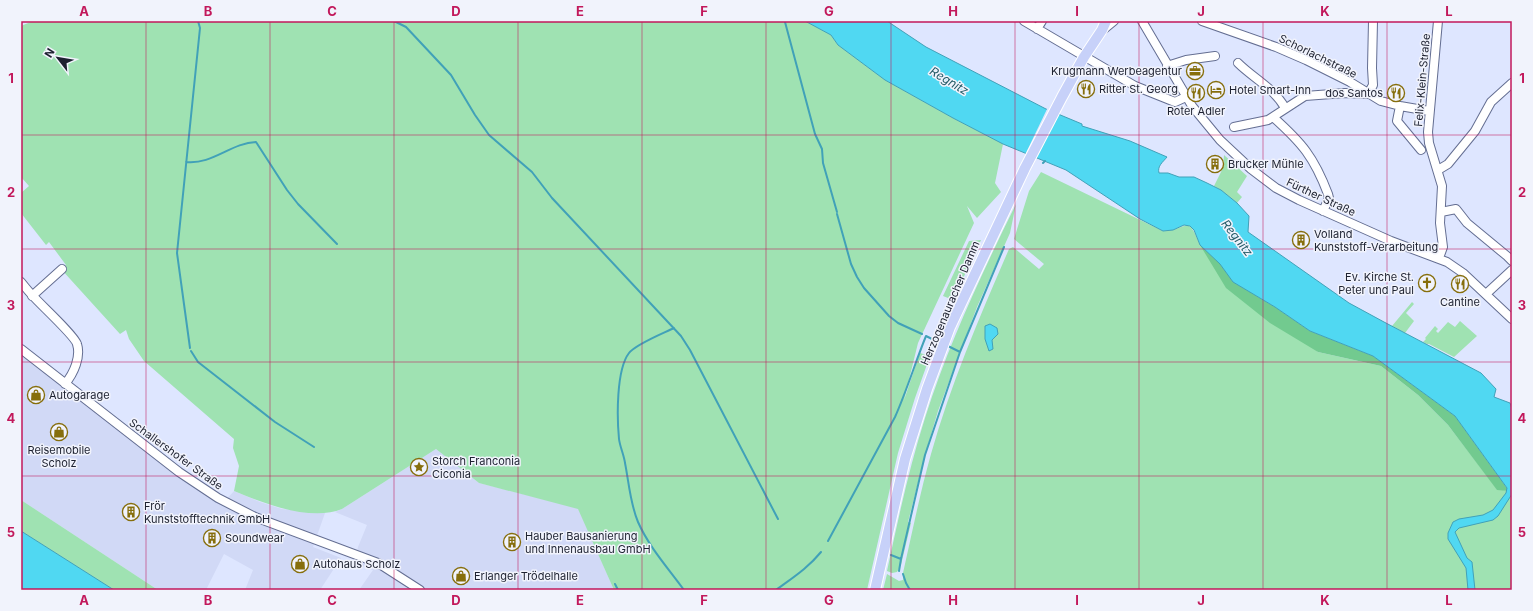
<svg xmlns="http://www.w3.org/2000/svg" width="1533" height="611" viewBox="0 0 1533 611" font-family="Inter,sans-serif">
<style>
.built{fill:#d1d9f6}
.green{fill:#9fe2b2}
.forest{fill:#72ca8f}
.water{fill:#50d8f2;stroke:#41a1b8}
.pier{fill:#dee6ff}
.lines{fill:none;stroke-linecap:round;stroke-linejoin:round}
.stream{stroke:#41a1b8;stroke-width:2}
.minor-casing{stroke:#646e92;stroke-width:10}
.major-casing{stroke:#fff;stroke-width:12}
.minor{stroke:#fff;stroke-width:8}
.major{stroke:#c7d1f9;stroke-width:10}
.grid{fill:none;stroke:#c2185b;stroke-width:1;stroke-opacity:0.55}
.labels{text-anchor:middle;stroke-width:3;stroke-linejoin:round;paint-order:stroke}
.street-label{font-size:11px;fill:#1d2130;stroke:#f1f3fc}
.poi-label{font-size:11px;fill:#1d2130;stroke:#f1f3fc;text-anchor:start}
.water-label{font-size:12px;font-style:italic;fill:#265d69;stroke:#f1f3fc}
.neatline{fill:none;stroke:#c2185b;stroke-width:1.5}
.grid-label{font-size:13px;text-anchor:middle;font-weight:bold;fill:#c2185b}
</style>
<rect width="100%" height="100%" fill="#dee6ff"/>
<path class="built" d="M21,352L223,503L234,491L260,502L282,509L325,513L313,547L341,558L320,590H245L253,570L224,554L206,590H158L21,500Z
M436,449L479,483L578,508L614,590H359L373,570L354,563L358,547L367,525L335,512L342,509Z"/>
<path class="green" d="M33,21H805L831,35L838,45L885,80L953,118L1003,144L995,183L1001,192L977,218L967,206L974,223L918,343L904,400L920,353L930,356L915,398L898,453L867,590H614L578,509L479,483L436,449L342,509C311,522 262,503 234,491L239,466L233,448L234,439L144,361L129,339L126,330L120,334L61,269L66,265L49,242L46,245L21,213V193L29,186L21,177V26Z
M1224,155L1247,176L1237,192L1242,197L1237,203L1221,190L1214,186L1223,168Z
M1041,172L1163,231C1189,230 1187,213 1200,245L1318,352L1381,366L1418,395L1448,425L1497,489L1509,491L1512,497V590H883L887,574L899,581L903,580V573C912,533 920,493 931,454C951,383 980,316 1009,249L1013,247L1039,269L1044,264L1014,239L1029,191Z
M1016,204L1010,233L977,307L938,411L925,455L908,522L911,523L901,565L897,572L892,573L887,571C898,520 909,468 925,418C948,345 982,273 1016,204Z
M981,240L953,300L943,296L969,241Z
M1412,302L1414,304L1406,313L1414,321L1405,333L1392,326Z
M1460,321L1477,336L1454,357L1429,344H1427L1423,342L1426,339L1425,338L1435,326L1438,329L1436,331L1438,333L1448,322L1455,327Z
M21,500L158,590H114L21,531Z"/>
<path class="forest" d="M1200,245L1220,264L1233,282L1275,307L1310,331L1373,356L1455,416L1509,491L1512,493V497L1509,491L1497,490L1448,425L1418,395L1381,366L1318,352L1270,323L1226,288Z"/>
<path class="water" d="M805,21H887L926,47L1046,109L1082,124V126L1130,141L1167,157C1163,162 1157,166 1159,173H1168L1179,177H1194L1207,183L1221,190L1237,203L1249,216L1248,232L1349,303L1384,322L1481,373L1496,389L1494,397L1510,403L1512,409V494L1498,516L1493,520L1459,528L1455,532L1467,558L1472,562L1475,590H1468L1466,568L1448,539V533L1453,522L1459,519L1483,515L1493,510L1506,493L1507,488L1455,416L1373,356L1310,331L1275,307L1233,282L1220,264L1200,245L1194,230L1190,226L1184,225L1173,230L1163,231L1140,219L1066,170L1003,144L953,118L885,80L838,45L831,35Z
M990,324L997,328L998,334L992,340L993,349L989,351L985,339V326Z
M21,531L114,590H21Z"/>
<path class="pier" d="M1048,107L1059,112L1036,159L1025,155Z"/>
<g class="lines">
<path class="stream" d="M394,21L406,27L451,75L475,115L489,135L532,172L552,198L681,336L690,350L778,519
M785,22L815,134L822,149L823,163L837,212
M186,162C212,165 231,143 256,142L287,190L298,204L337,244
M1043,163L1045,161
M837,214L851,264L857,277L864,288L889,316L898,323L922,334
M674,328C664,333 636,344 629,353C616,370 617,418 619,439C620,447 624,455 625,463C629,483 630,503 638,522C649,547 668,568 684,590
M926,336L940,343
M946,345L960,352L1004,247
M190,348L177,253L200,28L198,21
M191,351L198,362L275,422L314,447
M828,541L895,417C907,390 915,363 926,336
M891,555L901,559L925,455L960,352
M899,571L901,559
M903,574L906,583L910,590
M615,584L618,590
M776,590C792,578 808,568 821,552"/>
<g class="minor-casing">
<path id="minor" d="M1024,21L1135,86L1175,102L1186,97
M1142,21L1192,106L1220,140L1251,169L1276,188L1299,200L1391,241L1447,262L1463,273L1512,319
M1202,21L1276,47L1306,60L1350,82L1381,101L1400,106L1429,111
M1438,21L1428,132L1429,143L1442,186L1440,223L1443,247L1439,258
M1037,29L1042,21
M1103,30L1114,21
M1238,63C1253,78 1275,89 1285,108
M1167,66L1186,60L1215,56
M1368,94L1373,85L1372,68L1373,21
M1400,106L1397,121L1421,150
M1273,117C1302,143 1314,157 1328,194L1329,198L1323,211
M1234,127L1268,120L1305,96L1345,93L1368,94
M1438,170L1448,164L1475,131L1491,102L1512,83
M1441,212L1456,209L1467,223L1507,256L1512,261
M21,282C25,287 29,292 33,296C41,305 75,336 77,344C81,357 74,373 65,384
M1486,294L1512,270
M32,296L62,269
M21,349L179,472L218,498L255,517L378,563L420,590"/>
</g>
<g class="major-casing">
<path id="major" d="M875,590L905,459L927,389L950,327L1025,168L1062,97L1084,57L1102,30L1106,21"/>
</g>
<use href="#minor" class="minor"/>
<use href="#major" class="major"/>
</g>
<path class="grid" d="M146,21V590M270,21V590M394,21V590M518,21V590M642,21V590M766,21V590M891,21V590M1015,21V590M1139,21V590M1263,21V590M1387,21V590M21,135H1512M21,249H1512M21,362H1512M21,476H1512"/>
<defs>
<g id="office-ring" transform="scale(0.9)"><circle r="9.5" fill="#f1f3fc" stroke="#866e0c" stroke-width="1.5"/><path d="M-6-3h4V-5.5h4V-3h4V5H-6ZM-1-4.5V-3h2v-1.5ZM-6 0V1H6V0Z" fill="#866e0c"/></g>
<g id="restaurant-ring" transform="scale(0.9)"><circle r="9.5" fill="#f1f3fc" stroke="#866e0c" stroke-width="1.5"/><path d="M-5-6h1v4h1v-4h1v4h1v-4h1v5L-1.5 .5V6h-2V.5L-5-1ZM5-6V6H3V1.5H1.5Q1.5-4 5-6Z" fill="#866e0c"/></g>
<g id="hotel-ring" transform="scale(0.9)"><circle r="9.5" fill="#f1f3fc" stroke="#866e0c" stroke-width="1.5"/><path d="M-6-4.5h1.5V1H6V5H4.5V3h-9V5H-6ZM-4 0a1.8 1.8 0 1 1 3.6 0ZM.5 0V-2.5h3Q6-2.5 6 0Z" fill="#866e0c"/></g>
<g id="building-ring" transform="scale(0.9)"><circle r="9.5" fill="#f1f3fc" stroke="#866e0c" stroke-width="1.5"/><path d="M-4-6H4V6H1V3H-1V6H-4ZM-2.5-4.3h1.7v1.8h-1.7ZM.8-4.3h1.7v1.8H.8ZM-2.5-1h1.7V.8h-1.7ZM.8-1h1.7V.8H.8Z" fill="#866e0c"/></g>
<g id="church-ring" transform="scale(0.9)"><circle r="9.5" fill="#f1f3fc" stroke="#866e0c" stroke-width="1.5"/><path d="M-1.2-6h2.4v3.5h3.3v2.4h-3.3V6h-2.4V-.1h-3.3v-2.4h3.3Z" fill="#866e0c"/></g>
<g id="shop-ring" transform="scale(0.9)"><circle r="9.5" fill="#f1f3fc" stroke="#866e0c" stroke-width="1.5"/><path d="M-5-2.5h2.3a2.7 3.5 0 0 1 5.4 0H5L5.5 6h-11ZM-1.5-2.5h3a1.5 2.3 0 0 0-3 0Z" fill="#866e0c"/></g>
<g id="sight-ring" transform="scale(0.9)"><circle r="9.5" fill="#f1f3fc" stroke="#866e0c" stroke-width="1.5"/><path d="M0-6L1.8-2.2L6-1.7L2.9 1.2L3.7 5.4L0 3.3L-3.7 5.4L-2.9 1.2L-6-1.7L-1.8-2.2Z" fill="#866e0c"/></g>
</defs>
<g fill-rule="evenodd">
<use href="#office-ring" x="1195" y="71"/>
<use href="#restaurant-ring" x="1086" y="89"/>
<use href="#hotel-ring" x="1216" y="90"/>
<use href="#restaurant-ring" x="1196" y="93"/>
<use href="#restaurant-ring" x="1396" y="93"/>
<use href="#building-ring" x="1215" y="164"/>
<use href="#building-ring" x="1301" y="240"/>
<use href="#church-ring" x="1427" y="283"/>
<use href="#restaurant-ring" x="1460" y="284"/>
<use href="#shop-ring" x="36" y="395"/>
<use href="#shop-ring" x="59" y="432"/>
<use href="#sight-ring" x="419" y="467"/>
<use href="#building-ring" x="131" y="512"/>
<use href="#building-ring" x="212" y="538"/>
<use href="#building-ring" x="512" y="542"/>
<use href="#shop-ring" x="300" y="564"/>
<use href="#shop-ring" x="461" y="576"/>
</g>
<g class="labels">
<g class="street-label">
<text transform="translate(1318 56) rotate(26)" y="4">Schorlachstraße</text>
<text transform="translate(1422 80) rotate(-85)" y="4">Felix-Klein-Straße</text>
<text transform="translate(1321 197) rotate(25)" y="4">Fürther Straße</text>
<text transform="translate(950 303) rotate(-67)" y="4">Herzogenauracher Damm</text>
<text transform="translate(176 454) rotate(36)" y="4">Schallershofer Straße</text>
</g>
<g class="poi-label">
<text x="1182" y="75" text-anchor="end">Krugmann Werbeagentur</text>
<text x="1099" y="93">Ritter St. Georg</text>
<text x="1229" y="94">Hotel Smart-Inn</text>
<text x="1383" y="97" text-anchor="end">dos Santos</text>
<text x="1196" y="115" text-anchor="middle">Roter Adler</text>
<text x="1228" y="168">Brucker Mühle</text>
<text x="1314" y="238">Volland<tspan x="1314" dy="13">Kunststoff-Verarbeitung</tspan></text>
<text x="1414" y="281" text-anchor="end">Ev. Kirche St.<tspan x="1414" dy="13">Peter und Paul</tspan></text>
<text x="1460" y="306" text-anchor="middle">Cantine</text>
<text x="49" y="399">Autogarage</text>
<text x="59" y="454" text-anchor="middle">Reisemobile<tspan x="59" dy="13">Scholz</tspan></text>
<text x="432" y="465">Storch Franconia<tspan x="432" dy="13">Ciconia</tspan></text>
<text x="144" y="510">Frör<tspan x="144" dy="13">Kunststofftechnik GmbH</tspan></text>
<text x="525" y="540">Hauber Bausanierung<tspan x="525" dy="13">und Innenausbau GmbH</tspan></text>
<text x="225" y="542">Soundwear</text>
<text x="313" y="568">Autohaus Scholz</text>
<text x="474" y="580">Erlanger Trödelhalle</text>
</g>
<g class="water-label">
<text transform="translate(949 81) rotate(31)" y="4">Regnitz</text>
<text transform="translate(1237 238) rotate(52)" y="4">Regnitz</text>
</g>
</g>
<rect width="1533" height="611" fill="none" stroke="#f1f3fc" stroke-width="44"/>
<g transform="translate(58 58) rotate(301)" stroke="#f1f3fc" stroke-width="3" paint-order="stroke">
<path d="M0-3L7 15L0 10L-7 15Z" fill="#1d2130"/>
<text y="-6" font-size="11" font-weight="bold" text-anchor="middle" fill="#1d2130">N</text>
</g>
<rect x="22" y="22" width="1489" height="567" class="neatline"/>
<g class="grid-label">
<text x="84" y="16">A</text>
<text x="208" y="16">B</text>
<text x="332" y="16">C</text>
<text x="456" y="16">D</text>
<text x="580" y="16">E</text>
<text x="704" y="16">F</text>
<text x="829" y="16">G</text>
<text x="953" y="16">H</text>
<text x="1077" y="16">I</text>
<text x="1201" y="16">J</text>
<text x="1325" y="16">K</text>
<text x="1449" y="16">L</text>
<text x="11" y="83">1</text>
<text x="1522" y="83">1</text>
<text x="11" y="197">2</text>
<text x="1522" y="197">2</text>
<text x="11" y="310">3</text>
<text x="1522" y="310">3</text>
<text x="11" y="423">4</text>
<text x="1522" y="423">4</text>
<text x="11" y="537">5</text>
<text x="1522" y="537">5</text>
<text x="84" y="605">A</text>
<text x="208" y="605">B</text>
<text x="332" y="605">C</text>
<text x="456" y="605">D</text>
<text x="580" y="605">E</text>
<text x="704" y="605">F</text>
<text x="829" y="605">G</text>
<text x="953" y="605">H</text>
<text x="1077" y="605">I</text>
<text x="1201" y="605">J</text>
<text x="1325" y="605">K</text>
<text x="1449" y="605">L</text>
</g>
</svg>
